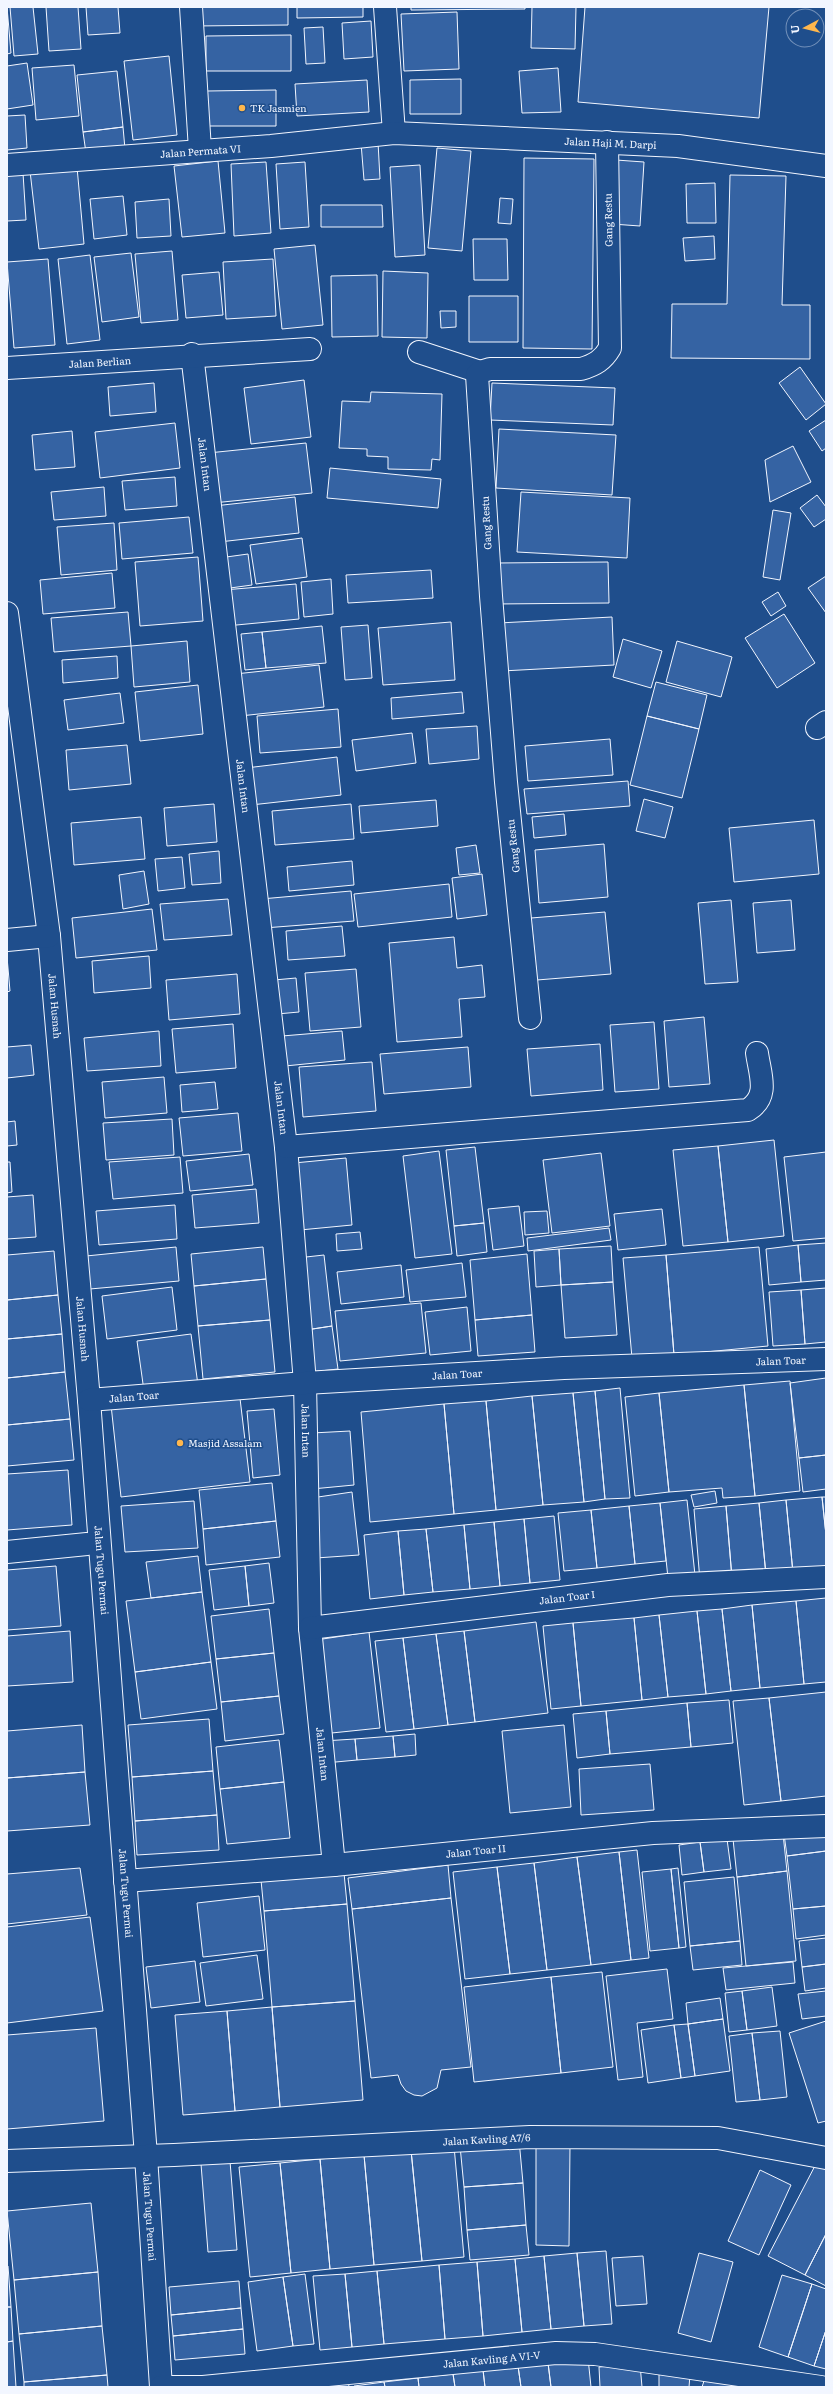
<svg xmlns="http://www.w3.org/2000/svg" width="833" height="2394" viewBox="0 0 833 2394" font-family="Literata,serif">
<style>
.building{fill:#3563a3;stroke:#f2f6ff}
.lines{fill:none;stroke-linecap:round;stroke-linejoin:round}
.minor-casing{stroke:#f2f6ff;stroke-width:24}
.minor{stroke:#1f4e8c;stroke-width:22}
.poi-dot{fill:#ffb74d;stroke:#1f4e8c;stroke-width:1.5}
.labels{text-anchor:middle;stroke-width:3;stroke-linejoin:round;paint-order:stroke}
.poi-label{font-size:10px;fill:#f2f6ff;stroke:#1f4e8c;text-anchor:start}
.street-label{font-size:10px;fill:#f2f6ff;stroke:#1f4e8c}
</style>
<rect width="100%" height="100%" fill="#1f4e8c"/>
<path class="building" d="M7,7L11,53L7,54Z
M10,7H33L38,54L14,56Z
M46,7H78L81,49L49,51Z
M86,7H118L120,33L88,35Z
M194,7H288V25L194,26Z
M297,7H363V17L297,18Z
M411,7H525V9L411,10Z
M532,7H576L575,49L531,48Z
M585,7H769L759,118L578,102Z
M457,12L459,69L404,71L401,14Z
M371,21L373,57L344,59L342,23Z
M323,27L325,63L306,64L304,28Z
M291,35V71H206V36Z
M169,56L177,135L133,140L124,61Z
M27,63L33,105L7,109V66Z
M74,65L79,116L36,120L32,68Z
M558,68L561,112L522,113L519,71Z
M117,71L123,127L83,132L77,75Z
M461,79V114H410V80Z
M367,80L369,112L297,116L295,84Z
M276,90V126H208L207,91Z
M25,115L27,148L7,150V116Z
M123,127L125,149L86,153L83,132Z
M378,142L380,179L364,180L361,143Z
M437,148L471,151L462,251L428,248Z
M524,158L594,159L592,349L523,348Z
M616,160L644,162L640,226L612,224Z
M218,161L225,233L182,237L174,166Z
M266,162L271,233L234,236L231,164Z
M305,162L309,227L280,229L276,164Z
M420,165L425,255L395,257L390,167Z
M77,167L84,244L39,249L30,171Z
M23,173L26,220L7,221V174Z
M730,175L786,176L782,305H810V359L671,358L672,304H727Z
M715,183L716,223H687L686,184Z
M123,196L127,235L94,239L90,199Z
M500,198L513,199L511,224L498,223Z
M169,199L171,236L137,238L135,202Z
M321,205H382L383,227H321Z
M714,236L715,259L685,261L683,238Z
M473,239H507L508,280H474Z
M315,245L323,325L282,329L274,249Z
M172,251L178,320L141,323L135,254Z
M131,253L139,317L102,322L94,257Z
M90,255L100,340L67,344L58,259Z
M48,259L55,345L14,348L7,262Z
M273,259L276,316L226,319L223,262Z
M383,271L428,273L427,338L382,337Z
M219,272L223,315L186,318L182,275Z
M377,275L378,336L332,337L331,276Z
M469,296H518V342H469Z
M440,311H456V327L441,328Z
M800,367L826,404L806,420L779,383Z
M304,380L311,437L251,444L244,388Z
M154,383L156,412L110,416L108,387Z
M492,383L615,388L613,425L490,420Z
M371,392L442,394L440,460L432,459L431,470L388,469V457L367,456V449L339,448L342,401L370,402Z
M826,420V448L822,451L809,431Z
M175,423L180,468L100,478L95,432Z
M499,429L616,435L612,495L496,488Z
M72,431L75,467L35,470L32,435Z
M306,443L312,493L213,503L208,453Z
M793,446L811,482L770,502L765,460Z
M330,468L441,479L438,508L327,498Z
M175,477L177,506L125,510L122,481Z
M104,487L106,516L54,520L51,492Z
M521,492L630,498L627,558L517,552Z
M817,495L826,507V519L814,527L800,508Z
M295,497L299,533L219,542L214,506Z
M773,510L791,513L780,580L763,577Z
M189,517L193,553L122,559L119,523Z
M114,523L117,570L61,575L57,527Z
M302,538L307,577L256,584L250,545Z
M248,554L252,585L223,589L219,558Z
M198,557L203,621L140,626L135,562Z
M608,562L609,603L496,604V563Z
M431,570L433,598L348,603L346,575Z
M112,573L115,608L43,614L40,580Z
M826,576V613L808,588Z
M331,579L333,614L304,617L301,582Z
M296,584L299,619L226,626L223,590Z
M778,592L786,606L771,616L762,602Z
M128,612L131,646L54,652L51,618Z
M784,614L815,663L777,688L745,638Z
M612,617L614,665L502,671L499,623Z
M451,622L455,680L383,685L378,628Z
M368,625L372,678L345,680L341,627Z
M322,626L326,663L266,668L262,632Z
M262,632L266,668L245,670L241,634Z
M623,639L662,651L651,688L613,677Z
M187,641L190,682L134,687L131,646Z
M677,641L732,657L721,697L666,682Z
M117,656L118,678L63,683L62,660Z
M319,665L324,707L240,716L235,674Z
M656,682L707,695L699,729L647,716Z
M198,685L203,734L140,741L135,692Z
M462,692L464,713L392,719L391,698Z
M120,693L124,723L68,730L64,700Z
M338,709L341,747L260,753L257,716Z
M647,716L699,729L682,798L630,785Z
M477,726L479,759L429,764L426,729Z
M412,733L416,763L356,771L352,740Z
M610,739L613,775L528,781L525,746Z
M127,745L131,784L69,790L66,750Z
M337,757L341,795L251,805L246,768Z
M628,781L630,806L527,814L524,789Z
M644,799L673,807L665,838L636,831Z
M436,800L438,826L361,833L359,806Z
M214,804L217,842L167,846L164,808Z
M351,804L354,839L275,845L272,811Z
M564,814L566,835L534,838L532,817Z
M141,817L145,859L74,865L71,823Z
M814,820L819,874L734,882L729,828Z
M604,844L608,897L539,903L535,850Z
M476,845L480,873L459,875L456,848Z
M219,851L221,883L192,885L189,854Z
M182,857L185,888L158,891L155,859Z
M352,861L354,885L289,891L287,867Z
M144,871L149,904L123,909L119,875Z
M482,874L487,915L457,919L452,878Z
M449,884L452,917L358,927L354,894Z
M351,891L354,921L264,928L261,899Z
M228,899L232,935L164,940L160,904Z
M731,900L738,982L705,984L698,903Z
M791,900L795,950L757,953L753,903Z
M152,909L157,950L76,958L72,918Z
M605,912L611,974L537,980L531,918Z
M342,926L345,956L288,960L286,931Z
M454,937L457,968L482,965L485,997L459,999L462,1037L397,1042L389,943Z
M149,956L151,988L94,993L92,961Z
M7,957L10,991L7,992Z
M356,969L361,1027L310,1031L305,973Z
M237,974L240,1014L169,1020L166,980Z
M296,978L299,1012L277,1014L274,980Z
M704,1017L710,1084L669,1087L664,1021Z
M654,1022L659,1089L615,1092L610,1025Z
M233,1024L236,1068L176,1073L172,1029Z
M159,1031L161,1066L87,1071L84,1038Z
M342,1031L345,1060L285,1066L282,1036Z
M600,1044L603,1090L531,1096L527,1049Z
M31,1045L34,1075L7,1078V1047Z
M468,1047L471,1087L384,1094L380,1054Z
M372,1062L376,1111L303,1117L299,1067Z
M164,1077L167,1113L105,1118L102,1082Z
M215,1082L218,1109L182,1112L180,1085Z
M238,1113L242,1151L183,1156L179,1118Z
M172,1119L174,1155L106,1160L103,1123Z
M15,1121L17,1145L7,1146V1122Z
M774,1140L784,1236L728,1242L718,1146Z
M718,1146L728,1242L683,1246L673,1150Z
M475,1147L484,1223L454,1226L446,1150Z
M439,1151L452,1254L415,1258L403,1156Z
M826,1152V1238L793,1241L784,1157Z
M601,1153L610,1226L552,1233L543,1160Z
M249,1154L253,1185L190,1191L186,1161Z
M180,1157L183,1193L113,1199L109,1162Z
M346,1158L352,1225L300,1230L294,1163Z
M7,1162H10L12,1192L7,1193Z
M256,1189L259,1223L195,1228L192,1195Z
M33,1195L36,1237L7,1239V1197Z
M175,1205L177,1239L99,1245L96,1211Z
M519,1206L524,1246L493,1250L488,1209Z
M662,1209L666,1245L618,1250L614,1214Z
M547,1211L549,1233L525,1235L524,1212Z
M484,1223L487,1252L457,1256L454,1226Z
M609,1228L611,1240L528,1251L527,1238Z
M360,1232L362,1249L337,1251L336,1234Z
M826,1243V1280L801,1282L798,1245Z
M798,1245L801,1282L769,1285L766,1249Z
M611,1246L613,1282L561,1285L559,1249Z
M176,1247L179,1281L90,1289L86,1256Z
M263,1247L266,1279L194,1286L191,1254Z
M759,1247L768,1346L674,1355L666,1255Z
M559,1249L561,1285L536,1287L534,1251Z
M54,1251L58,1295L7,1300V1255Z
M527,1254L532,1315L475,1320L470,1260Z
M324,1255L332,1326L306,1330L297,1258Z
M666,1255L674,1355L632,1358L623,1258Z
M462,1263L466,1297L410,1302L406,1270Z
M401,1265L404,1297L341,1304L337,1272Z
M266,1279L270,1320L198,1326L194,1286Z
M613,1282L617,1335L565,1338L561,1285Z
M172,1287L177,1330L107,1339L102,1296Z
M826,1288V1342L805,1344L801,1290Z
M801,1290L805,1344L773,1346L769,1292Z
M58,1295L62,1334L7,1339V1300Z
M421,1303L426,1353L340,1361L335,1311Z
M467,1307L471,1351L430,1355L425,1312Z
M532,1315L535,1352L478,1356L475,1320Z
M270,1320L275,1372L203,1379L198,1326Z
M332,1326L338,1369L311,1372L306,1330Z
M62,1334L65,1372L7,1378V1339Z
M191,1334L198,1385L144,1391L137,1341Z
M65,1372L70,1419L7,1425V1378Z
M826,1378V1455L799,1458L790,1383Z
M790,1381L800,1491L755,1496L744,1385Z
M744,1385L755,1496L723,1498L722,1488L669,1492L659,1393Z
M620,1388L630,1498L605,1499L595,1391Z
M239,1390L250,1482L121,1497L111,1405Z
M595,1391L605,1499L584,1502L573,1393Z
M573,1393L584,1502L543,1505L532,1396Z
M659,1393L669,1492L635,1496L625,1397Z
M532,1396L543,1505L496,1510L486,1401Z
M486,1401L496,1510L454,1514L444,1404Z
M444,1404L454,1514L370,1522L361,1412Z
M274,1409L280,1475L253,1478L247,1411Z
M70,1419L74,1460L7,1466V1425Z
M350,1431L354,1485L312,1489V1433Z
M826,1455V1489L803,1492L799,1458Z
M68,1470L72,1525L7,1530V1474Z
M272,1483L276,1521L203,1529L199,1490Z
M715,1491L717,1503L694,1507L691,1495Z
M352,1492L359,1555L316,1558L318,1497Z
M822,1497L826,1535V1569L793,1573L786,1500Z
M822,1497H826V1535Z
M687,1500L695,1575L668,1578L660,1503Z
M786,1500L793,1573L766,1575L759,1503Z
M194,1501L198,1548L125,1552L121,1506Z
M660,1503L666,1561L635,1564L629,1506Z
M759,1503L766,1575L732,1578L726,1506Z
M629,1506L635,1564L597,1568L591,1510Z
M726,1506L732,1578L700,1581L694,1509Z
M591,1510L597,1568L564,1571L558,1513Z
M554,1516L560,1580L530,1583L524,1519Z
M524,1519L530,1583L500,1586L494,1522Z
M276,1521L280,1557L206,1565L203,1529Z
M494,1522L500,1586L470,1589L464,1525Z
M464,1525L470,1589L433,1592L426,1529Z
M426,1529L433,1592L404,1595L398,1531Z
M398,1531L404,1595L370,1599L364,1535Z
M198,1556L202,1592L151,1598L146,1562Z
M269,1563L274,1603L249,1606L245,1566Z
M56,1566L61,1626L7,1630V1570Z
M245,1566L249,1606L214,1610L209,1570Z
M202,1592L211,1662L135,1672L126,1601Z
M826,1598V1682L804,1684L796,1601Z
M796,1601L804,1684L760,1688L752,1605Z
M752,1605L760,1688L731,1691L722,1609Z
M269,1609L274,1653L216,1659L211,1616Z
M722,1609L731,1691L706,1694L697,1611Z
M697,1611L706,1694L668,1697L659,1615Z
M659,1615L668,1697L642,1700L634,1618Z
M634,1618L642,1700L581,1706L573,1623Z
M536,1622L548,1713L475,1722L464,1631Z
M573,1623L581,1706L551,1709L543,1626Z
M70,1631L73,1682L7,1686V1636Z
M464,1631L475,1722L448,1725L436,1634Z
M369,1632L380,1728L322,1734L316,1640Z
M436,1634L448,1725L414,1729L403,1638Z
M403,1638L414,1729L386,1732L375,1641Z
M274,1653L279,1696L221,1702L216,1659Z
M211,1662L217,1709L141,1719L135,1672Z
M826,1692V1796L781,1801L769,1698Z
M279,1696L284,1734L225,1741L221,1702Z
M769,1698L781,1801L744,1805L733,1701Z
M729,1700L733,1743L691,1747L687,1703Z
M687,1703L691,1747L610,1754L606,1711Z
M606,1711L610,1754L577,1758L573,1714Z
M209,1719L213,1771L132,1777L128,1725Z
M82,1725L85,1772L7,1778V1731Z
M564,1725L571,1807L510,1813L502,1731Z
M415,1734L416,1755L395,1757L393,1736Z
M393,1736L395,1757L357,1760L355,1739Z
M355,1739L357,1760L325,1763L323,1741Z
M279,1740L284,1782L220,1789L216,1747Z
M650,1764L654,1810L581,1815L579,1769Z
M213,1771L217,1815L135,1821L132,1777Z
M85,1772L90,1825L7,1831V1778Z
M284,1782L290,1838L227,1844L220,1789Z
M217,1815L219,1850L137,1855L135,1821Z
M826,1829V1851L787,1856L784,1834Z
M783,1834L787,1871L737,1877L733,1839Z
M727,1839L731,1869L704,1872L700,1842Z
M700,1842L704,1872L682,1875L679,1845Z
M637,1850L649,1958L631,1960L619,1852Z
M826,1851V1906L793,1909L787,1856Z
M619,1852L631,1960L591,1965L577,1857Z
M577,1857L591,1965L547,1970L534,1863Z
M534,1863L547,1970L510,1974L497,1867Z
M448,1865L451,1898L352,1909L348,1878Z
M497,1867L510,1974L465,1979L453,1872Z
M80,1868L87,1915L7,1924V1874Z
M678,1868L686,1947L679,1948L671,1869Z
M671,1869L679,1948L650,1951L642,1872Z
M787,1871L796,1961L746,1966L737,1877Z
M344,1873L347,1904L264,1911L261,1880Z
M734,1877L740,1941L690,1946L684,1882Z
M259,1896L265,1950L203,1957L197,1903Z
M451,1898L471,2067L441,2070L437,2088L422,2096L414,2095L406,2091L401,2084L398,2075L371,2078L352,1909Z
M347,1904L355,2001L272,2007L264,1911Z
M826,1906V1935L796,1939L793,1909Z
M90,1917L103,2011L7,2023V1927Z
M826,1938V1964L802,1967L799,1941Z
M740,1941L742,1965L693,1970L690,1946Z
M257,1955L263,1999L206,2006L200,1963Z
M195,1961L200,2002L151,2008L146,1967Z
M793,1962L795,1983L726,1990L723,1968Z
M826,1964V1988L805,1991L802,1967Z
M667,1969L673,2019L637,2023L643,2077L618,2080L606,1976Z
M602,1972L613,2067L561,2073L551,1977Z
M551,1977L561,2073L474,2082L464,1987Z
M772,1987L777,2026L747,2030L742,1991Z
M742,1991L747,2030L729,2032L725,1993Z
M826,1991V2016L802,2019L798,1994Z
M720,1998L723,2019L688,2024L686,2003Z
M355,2001L363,2100L280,2107L272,2007Z
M272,2007L280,2107L235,2111L227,2011Z
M227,2011L235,2111L183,2115L175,2015Z
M723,2019L730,2071L695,2076L688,2024Z
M826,2021V2121L818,2123L789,2033Z
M688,2024L695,2076L681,2078L674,2025Z
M674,2025L681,2078L648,2083L641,2030Z
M96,2028L104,2121L7,2129V2035Z
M780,2031L787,2097L760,2100L752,2033Z
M752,2033L760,2100L736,2102L729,2036Z
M519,2140L523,2183L464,2187L460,2146Z
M536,2145H570L569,2246L536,2245Z
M454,2146L464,2257L422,2261L411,2150Z
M411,2150L422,2261L374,2265L364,2155Z
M364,2155L374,2265L330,2269L320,2159Z
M320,2159L330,2269L291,2273L280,2163Z
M818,2160L826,2165V2234L805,2275L768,2256Z
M230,2161L237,2250L208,2252L201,2164Z
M280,2163L291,2273L250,2277L239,2167Z
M760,2170L791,2185L759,2255L728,2241Z
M523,2183L526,2225L467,2230L464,2187Z
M91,2203L98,2272L14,2280L7,2211Z
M526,2225L529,2255L470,2260L467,2230Z
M826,2234V2286L805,2275Z
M606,2251L612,2324L584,2326L577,2253Z
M577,2253L584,2326L551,2329L544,2256Z
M699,2253L733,2262L711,2342L678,2333Z
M544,2256L551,2329L522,2332L515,2259Z
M643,2256L647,2304L616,2306L612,2258Z
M515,2259L522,2332L483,2336L477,2262Z
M477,2262L483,2336L445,2339L439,2265Z
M439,2265L445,2339L384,2344L377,2271Z
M8,2266L11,2307H7V2267Z
M377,2271L384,2344L352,2347L345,2274Z
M98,2272L102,2326L19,2334L14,2280Z
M305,2274L314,2344L293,2346L283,2277Z
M345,2274L352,2347L320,2350L313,2276Z
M782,2275L812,2284L788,2357L759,2347Z
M283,2277L293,2346L257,2351L248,2282Z
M239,2281L241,2308L171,2315L169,2287Z
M812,2284L826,2289V2330L814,2366L788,2357Z
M7,2307H11L13,2341L7,2342Z
M241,2308L243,2329L173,2336L171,2315Z
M102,2326L107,2375L24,2382L19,2334Z
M243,2329L245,2354L175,2360L173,2336Z
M826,2330V2369L814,2366Z
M13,2341L16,2387H7V2342Z
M588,2358L591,2387H551L548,2363Z
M548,2363L551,2387H521L518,2366Z
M640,2364L642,2387H600L599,2367Z
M518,2366L521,2387H485L483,2370Z
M483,2370L485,2387H455L453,2374Z
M453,2374L455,2387H419L418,2378Z
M659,2374L690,2375L689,2387H659Z
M107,2375L108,2387H24V2382Z
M706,2375L743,2387H702Z
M418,2378L419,2387H385L384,2382Z
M348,2379L349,2387H324L323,2382Z
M384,2382L385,2387H354V2386Z"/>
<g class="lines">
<g class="minor-casing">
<g id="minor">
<path d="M191,7L200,150"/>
<path d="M385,7L394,133"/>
<path id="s1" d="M7,165L271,146L394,133L678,146L826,166"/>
<path d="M419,352L480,372"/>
<path id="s2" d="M192,354L286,1147L305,1383L310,1628L334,1865"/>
<path id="s3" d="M7,368L310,349"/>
<path id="s4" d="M7,613L49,936L89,1400L146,2156L161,2387"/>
<path d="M817,728L826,722"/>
<path d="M7,940L49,936"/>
<path d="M530,1018L506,782L491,596L477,375L480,372L490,369H581C595,365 603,360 610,348L607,142"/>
<path d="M286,1147L748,1110C770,1096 760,1075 757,1053"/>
<path id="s5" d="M89,1400L305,1383L564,1368L826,1359"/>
<path d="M7,1552L87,1544"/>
<path id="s6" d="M310,1628L668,1585L826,1577"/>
<path id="s7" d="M125,1881L334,1865L653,1833L826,1826"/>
<path id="s8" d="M7,2161L174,2155L530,2137L718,2138L826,2158"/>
<path id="s9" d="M161,2387H203L556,2353L595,2354L821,2387"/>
</g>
</g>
<use href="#minor" class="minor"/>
</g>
<g class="poi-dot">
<circle cx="242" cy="108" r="4"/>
<circle cx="180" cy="1443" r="4"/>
</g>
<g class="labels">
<g class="poi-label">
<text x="250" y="112">TK Jasmien</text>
<text x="188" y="1447">Masjid Assalam</text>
</g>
<g class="street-label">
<text dy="4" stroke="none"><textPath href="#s1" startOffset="605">Jalan Haji M. Darpi</textPath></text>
<text dy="4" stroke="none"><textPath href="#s1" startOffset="194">Jalan Permata VI</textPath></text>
<text transform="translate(608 220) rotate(-91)" y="4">Gang Restu</text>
<text dy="4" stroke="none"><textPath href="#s3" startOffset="93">Jalan Berlian</textPath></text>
<text dy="4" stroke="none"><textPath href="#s2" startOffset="111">Jalan Intan</textPath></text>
<text transform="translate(486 523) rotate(-93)" y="4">Gang Restu</text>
<text dy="4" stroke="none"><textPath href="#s2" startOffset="435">Jalan Intan</textPath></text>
<text transform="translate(513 846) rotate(-96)" y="4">Gang Restu</text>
<text dy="4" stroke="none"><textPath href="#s4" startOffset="396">Jalan Husnah</textPath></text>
<text dy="4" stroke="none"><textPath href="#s2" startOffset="759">Jalan Intan</textPath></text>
<text dy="4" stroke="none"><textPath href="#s4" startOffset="720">Jalan Husnah</textPath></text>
<text dy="4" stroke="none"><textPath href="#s5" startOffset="693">Jalan Toar</textPath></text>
<text dy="4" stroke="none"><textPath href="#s5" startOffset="369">Jalan Toar</textPath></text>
<text dy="4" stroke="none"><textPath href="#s5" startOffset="45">Jalan Toar</textPath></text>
<text dy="4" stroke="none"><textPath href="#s2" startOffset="1083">Jalan Intan</textPath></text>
<text dy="4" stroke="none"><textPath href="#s4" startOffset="962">Jalan Tugu Permai</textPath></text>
<text dy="4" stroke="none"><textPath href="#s6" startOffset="259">Jalan Toar I</textPath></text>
<text dy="4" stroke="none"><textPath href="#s2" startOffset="1407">Jalan Intan</textPath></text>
<text dy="4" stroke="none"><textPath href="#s7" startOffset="352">Jalan Toar II</textPath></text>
<text dy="4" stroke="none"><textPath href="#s4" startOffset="1286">Jalan Tugu Permai</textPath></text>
<text dy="4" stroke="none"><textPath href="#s8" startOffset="480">Jalan Kavling A7/6</textPath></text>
<text dy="4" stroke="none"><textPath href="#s4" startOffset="1610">Jalan Tugu Permai</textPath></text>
<text dy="4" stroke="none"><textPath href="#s9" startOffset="332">Jalan Kavling A VI-V</textPath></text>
</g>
</g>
<rect width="833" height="2394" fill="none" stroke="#f2f6ff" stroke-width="16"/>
<g transform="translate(805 28) rotate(263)"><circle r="19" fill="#1f4e8c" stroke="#7391ba"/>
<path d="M0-3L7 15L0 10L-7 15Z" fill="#ffb74d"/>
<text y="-6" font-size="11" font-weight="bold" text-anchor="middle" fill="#f2f6ff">U</text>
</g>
</svg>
